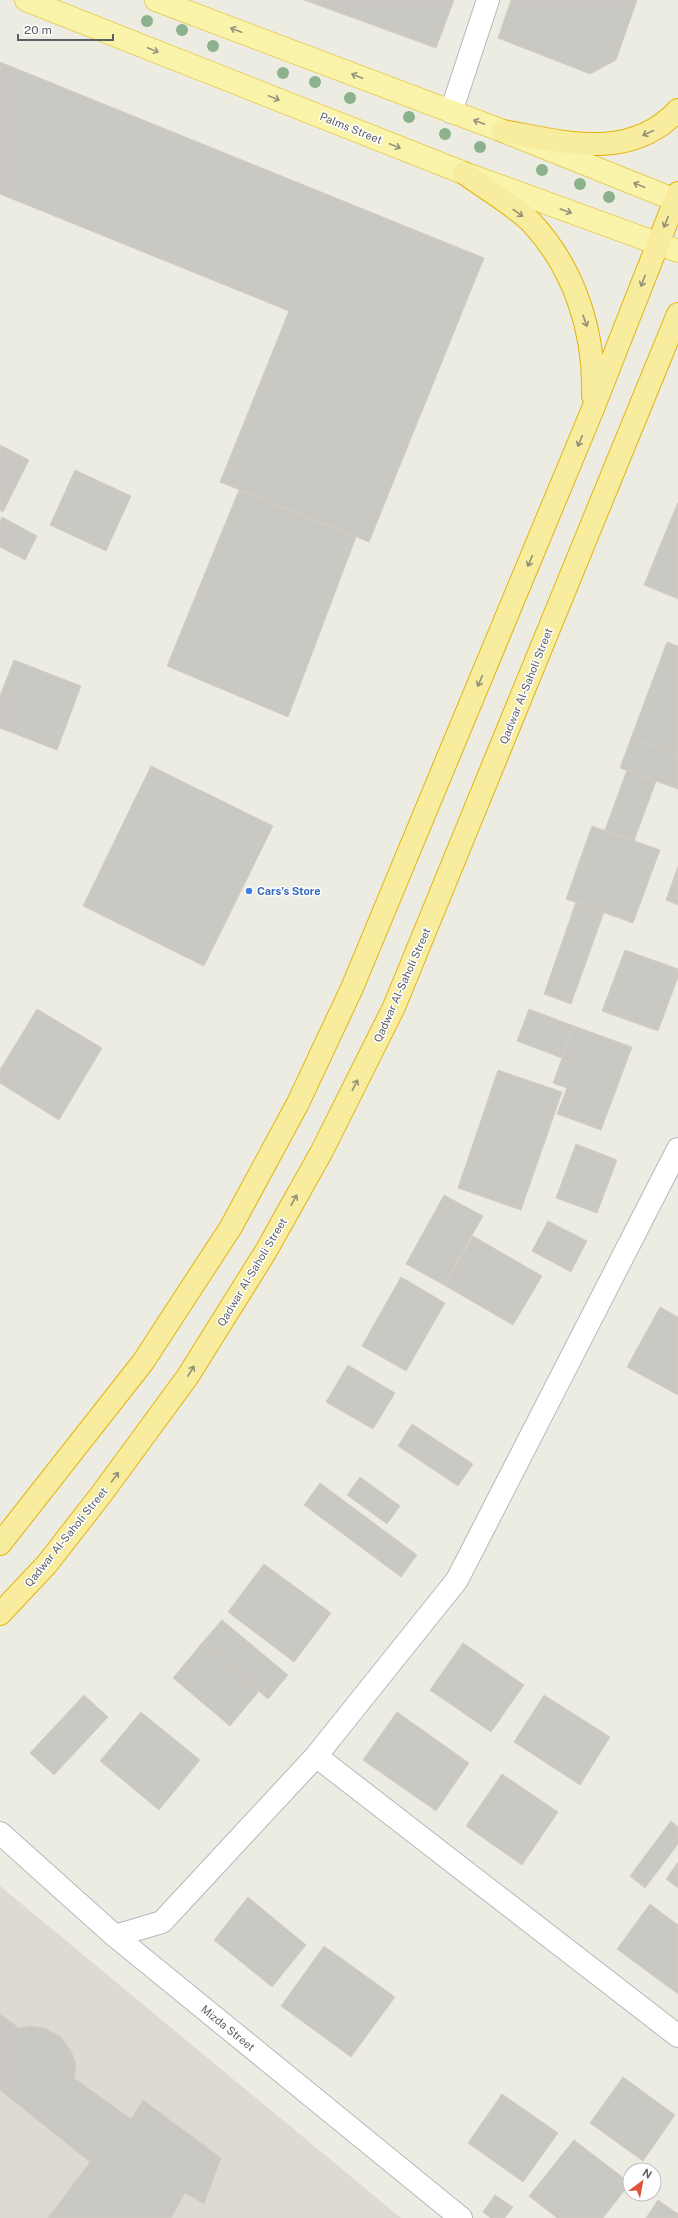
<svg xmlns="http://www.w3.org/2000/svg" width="678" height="2218" viewBox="0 0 678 2218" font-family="'Public Sans',sans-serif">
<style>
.education{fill:#dddbd1}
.building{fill:#cac8c2;stroke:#d1cec2}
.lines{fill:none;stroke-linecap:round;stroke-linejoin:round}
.minor-casing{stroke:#b5b8bc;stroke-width:24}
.primary-casing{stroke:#e9cf60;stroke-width:24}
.trunk-casing{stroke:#e3b30d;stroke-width:24}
.minor{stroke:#fff;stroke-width:22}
.primary{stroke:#faf4ab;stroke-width:22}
.trunk{stroke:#f8ed9e;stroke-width:22}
.tree{fill:#8bb28c}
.oneway{stroke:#93927c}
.oneway2{stroke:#929078}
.shop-dot{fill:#3f7fe0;stroke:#fff;stroke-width:1.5}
.labels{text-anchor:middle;stroke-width:3;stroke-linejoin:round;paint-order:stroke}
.street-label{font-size:11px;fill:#5b5e63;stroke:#fff}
.shop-label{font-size:11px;font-weight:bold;fill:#366cbe;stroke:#fff;text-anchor:start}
</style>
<rect width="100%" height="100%" fill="#edece3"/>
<path class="education" d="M0,1886L401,2218H0Z"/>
<path class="building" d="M304,0H454L436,48Z
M511,0H637L616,60L590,74L498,38Z
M0,62L484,258L369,542L220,482L289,311L0,194Z
M0,445L29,460L3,512L0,510Z
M75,470L131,496L106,551L50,525Z
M239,490L356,537L288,717L167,666Z
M678,502V599L644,585Z
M2,517L37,536L25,560L0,547V521Z
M667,642L678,646V755L631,738Z
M14,660L81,686L57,750L0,728V696Z
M631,738L678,755V789L620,768Z
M151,766L273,826L204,966L83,906Z
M627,770L656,781L634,841L605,830Z
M592,826L660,850L633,923L566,899Z
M678,866V905L666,900Z
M576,902L604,912L571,1004L544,994Z
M625,950L678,969V977L658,1031L602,1011Z
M37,1009L102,1048L59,1120L0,1083V1070Z
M529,1009L574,1026L562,1058L517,1041Z
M574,1026L632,1047L601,1130L557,1114L567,1088L553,1083Z
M498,1070L562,1092L521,1210L458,1188Z
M576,1144L617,1160L597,1213L556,1198Z
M444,1195L483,1216L444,1285L406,1264Z
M548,1221L587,1241L571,1272L532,1251Z
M473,1236L542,1276L513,1325L444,1285Z
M401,1277L445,1303L406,1371L362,1346Z
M660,1307L678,1317V1395L627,1367Z
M348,1365L395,1393L373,1429L326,1402Z
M412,1424L473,1464L458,1486L398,1446Z
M360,1477L400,1506L387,1524L347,1495Z
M320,1483L417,1555L401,1577L304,1505Z
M264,1564L331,1613L294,1662L228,1612Z
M222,1620L288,1675L268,1699L202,1643Z
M202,1643L259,1691L230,1726L173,1678Z
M463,1643L524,1685L491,1732L430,1690Z
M84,1695L108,1717L54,1775L30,1753Z
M544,1695L610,1737L580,1785L514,1742Z
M141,1712L200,1760L159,1810L100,1761Z
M397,1712L469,1763L436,1811L363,1760Z
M502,1774L558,1812L522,1865L466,1826Z
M671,1821L678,1827V1844L645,1888L630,1876Z
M678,1862V1888L666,1879Z
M248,1897L306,1945L272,1987L214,1940Z
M650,1904L678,1925V1994L617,1949Z
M324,1946L395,1997L351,2057L281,2006Z
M0,2014L19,2028L31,2026L47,2029L61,2037L71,2051L76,2064L74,2078L131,2119L143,2100L221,2158L204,2204L185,2193L171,2218H48L90,2162L0,2090Z
M623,2077L675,2115L643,2161L590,2123Z
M502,2094L558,2133L523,2182L468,2143Z
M574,2140L630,2183L603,2218H557L529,2196Z
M495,2195L513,2207L505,2218H491L483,2212Z
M658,2200L678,2214V2218H646Z"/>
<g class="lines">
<g class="minor-casing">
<path id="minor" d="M451,112L488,0
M316,1756L678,2036
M0,1833L115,1936L461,2218
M115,1936L162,1922L316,1756L457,1580L678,1149"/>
</g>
<g class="primary-casing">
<path id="primary" d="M26,0L464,173L678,251
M156,0L503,131L678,201"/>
</g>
<g class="trunk-casing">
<path id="trunk" d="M503,131C564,142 630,162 678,110
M464,173C483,187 515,206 531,222C575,269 595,333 593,396
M0,1544L143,1362L231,1227L298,1103L352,988L592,411L678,193
M0,1614L47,1564L103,1492L188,1376L266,1251L322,1151L394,1007L678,314"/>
</g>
<use href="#minor" class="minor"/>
<use href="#primary" class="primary"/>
<use href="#trunk" class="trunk"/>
</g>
<g class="tree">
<circle cx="147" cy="21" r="6"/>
<circle cx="182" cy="30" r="6"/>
<circle cx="213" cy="46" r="6"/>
<circle cx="283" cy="73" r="6"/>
<circle cx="315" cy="82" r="6"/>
<circle cx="350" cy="98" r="6"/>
<circle cx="409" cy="117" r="6"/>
<circle cx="445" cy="134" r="6"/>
<circle cx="480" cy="147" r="6"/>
<circle cx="542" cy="170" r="6"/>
<circle cx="580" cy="184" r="6"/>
<circle cx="609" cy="197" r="6"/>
</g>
<defs><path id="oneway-shaft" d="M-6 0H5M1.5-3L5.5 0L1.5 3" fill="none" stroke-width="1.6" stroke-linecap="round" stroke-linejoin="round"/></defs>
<g class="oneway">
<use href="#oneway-shaft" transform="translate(236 30) rotate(-159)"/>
<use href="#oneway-shaft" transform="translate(153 50) rotate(22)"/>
<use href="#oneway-shaft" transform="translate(357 76) rotate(-159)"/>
<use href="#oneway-shaft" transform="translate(274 98) rotate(22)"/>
<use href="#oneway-shaft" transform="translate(479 122) rotate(-159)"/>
<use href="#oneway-shaft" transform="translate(395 146) rotate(22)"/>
<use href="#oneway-shaft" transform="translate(639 185) rotate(-158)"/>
<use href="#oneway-shaft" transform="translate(566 211) rotate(20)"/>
</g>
<g class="oneway2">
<use href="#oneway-shaft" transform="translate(648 133) rotate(155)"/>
<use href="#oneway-shaft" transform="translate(518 213) rotate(36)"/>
<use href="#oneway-shaft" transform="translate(666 222) rotate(112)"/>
<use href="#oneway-shaft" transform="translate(643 281) rotate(111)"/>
<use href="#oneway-shaft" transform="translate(585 321) rotate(71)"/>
<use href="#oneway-shaft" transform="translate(580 441) rotate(113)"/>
<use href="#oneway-shaft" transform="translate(530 561) rotate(113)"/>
<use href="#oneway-shaft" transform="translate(480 681) rotate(113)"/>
<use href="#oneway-shaft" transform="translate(355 1085) rotate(-63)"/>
<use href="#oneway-shaft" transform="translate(294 1200) rotate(-61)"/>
<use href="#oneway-shaft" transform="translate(191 1371) rotate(-58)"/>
<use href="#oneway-shaft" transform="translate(115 1477) rotate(-54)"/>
</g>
<circle class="shop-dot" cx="249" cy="891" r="4"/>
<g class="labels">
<g class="street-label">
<text transform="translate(351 128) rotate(22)" y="4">Palms Street</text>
<text transform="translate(526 686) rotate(-68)" y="4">Qadwar Al-Saholi Street</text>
<text transform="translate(402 985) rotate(-66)" y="4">Qadwar Al-Saholi Street</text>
<text transform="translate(252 1272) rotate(-59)" y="4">Qadwar Al-Saholi Street</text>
<text transform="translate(66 1537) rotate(-51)" y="4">Qadwar Al-Saholi Street</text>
<text transform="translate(228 2028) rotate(39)" y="4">Mizda Street</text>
</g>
<g class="shop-label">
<text x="257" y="895">Cars’s Store</text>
</g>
</g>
<g transform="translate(642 2182) rotate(32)"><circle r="19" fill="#ffffff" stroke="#bdbfc1"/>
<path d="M0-3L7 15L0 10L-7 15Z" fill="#df5337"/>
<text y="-6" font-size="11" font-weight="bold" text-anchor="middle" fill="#5b5e63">N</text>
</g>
<path d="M18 34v6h95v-6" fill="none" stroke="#5b5e63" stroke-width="2"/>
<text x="24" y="34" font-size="12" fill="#5b5e63" stroke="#ffffff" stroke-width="3" paint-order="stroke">20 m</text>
</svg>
